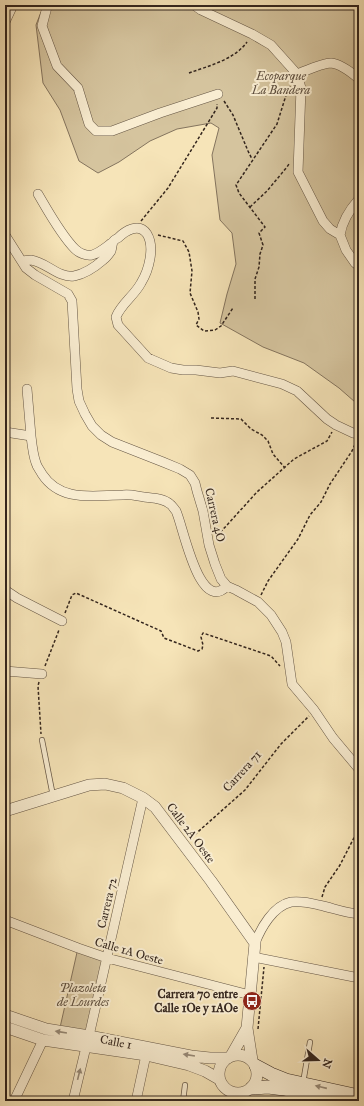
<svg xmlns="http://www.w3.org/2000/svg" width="364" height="1106" viewBox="0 0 364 1106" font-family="'IM FELL Great Primer',serif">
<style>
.green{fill:#d5c49e;stroke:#84745e}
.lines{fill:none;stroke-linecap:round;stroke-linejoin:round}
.service-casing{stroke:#645544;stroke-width:6}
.minor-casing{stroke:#645544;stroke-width:10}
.tertiary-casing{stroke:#645544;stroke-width:12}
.secondary-casing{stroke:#33251d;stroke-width:14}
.path{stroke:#33251d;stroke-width:1.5;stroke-dasharray:3 2;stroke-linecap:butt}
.service{stroke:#f9edd1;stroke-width:4.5}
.minor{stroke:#f9edd1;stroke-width:9}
.tertiary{stroke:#f9edd1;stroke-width:11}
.secondary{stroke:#f9edd1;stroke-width:13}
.oneway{fill:#968977}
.labels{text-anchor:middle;stroke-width:4;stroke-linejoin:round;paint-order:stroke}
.park-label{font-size:12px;font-style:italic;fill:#5c4d3d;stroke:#f9edd1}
.street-label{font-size:12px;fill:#33251d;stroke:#f9edd1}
.poi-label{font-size:12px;font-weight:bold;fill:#33251d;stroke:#f9edd1;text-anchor:end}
</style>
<rect width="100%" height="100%" fill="#f6e4b8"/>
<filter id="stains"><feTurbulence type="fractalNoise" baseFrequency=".005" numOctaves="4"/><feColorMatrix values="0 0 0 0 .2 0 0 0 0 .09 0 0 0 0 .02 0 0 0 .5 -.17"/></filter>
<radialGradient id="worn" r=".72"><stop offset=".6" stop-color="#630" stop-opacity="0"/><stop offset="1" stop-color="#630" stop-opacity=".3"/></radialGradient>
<path class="green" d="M51,5H359V402H355L339,388L304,363L263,347L220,323L227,294L236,264L232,233L220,220L212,155L219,128L211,123L177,129L150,141L119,162L98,173L79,161L60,110L43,83L36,25L41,12Z
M78,948L107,958L89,1036L59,1032Z"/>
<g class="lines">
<g class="service-casing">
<path id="service" d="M42,740L53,796
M303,1083L310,1042
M183,1101L185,1085"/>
</g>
<g class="minor-casing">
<path id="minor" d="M49,5L47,7L42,26L57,66L78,88L89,124L96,131H112L160,113L218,94
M194,5L201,10L252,34L271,45L297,74L301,88L298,172L323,221L330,229L340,235L346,250L355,263L359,266
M5,22L13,5
M297,74C305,71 323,63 331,63C341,64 351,72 359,79
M38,194C48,211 61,235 75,249C79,253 86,256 92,255C100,253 107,246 113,242
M5,235L26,268L35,275L68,294L72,301L77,389L79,401L85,414L92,426L101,435L112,442L163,462L180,469L190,475L195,483L197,491L203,511L209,545L215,564L221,579L227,586L236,590L258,602L271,615L282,632L286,642L292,684L314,710L333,738L359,769
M340,235C342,222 351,208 359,199
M22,261C25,261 28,260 31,260C46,262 58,278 74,276C84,274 95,267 103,260C106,258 109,254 111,251C112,248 112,244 113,242C113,241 117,238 118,238C125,231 139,222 147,234C155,247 149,270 141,283C134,296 121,304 116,317L118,325L148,358L171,368L183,370H196L220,373L233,371L282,384L297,391L327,419L336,425L353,433L359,434
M27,389L31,436
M5,432L31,436C32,445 33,455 36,463C37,467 40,470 42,474C61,503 94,495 123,495C130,494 137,496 144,497C152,498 163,498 170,504C172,505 174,509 176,511C183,525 199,615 227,586
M5,590L17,598L62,621
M5,671L42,674
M5,920L78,948L107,958L250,995
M255,943C261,928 273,906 291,902C299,901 311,903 319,905C333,908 345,913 359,914
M253,957L359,978
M89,1036L143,798
M14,1101L43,1040
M73,1101L86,1047
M136,1101L146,1055"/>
</g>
<g class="tertiary-casing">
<path id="tertiary" d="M5,811L89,785L105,784L123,788L143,798L155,807L211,881L255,943L247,1028L252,1060
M5,1015L46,1029L89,1036L191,1056L210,1058H228
M5,1027L43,1040L146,1055L189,1065L205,1071L219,1079
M219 1074a19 19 0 1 1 38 0a19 19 0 1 1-38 0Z
M231,1056L247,1028"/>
</g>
<g class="secondary-casing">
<path id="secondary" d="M256,1066L271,1074L286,1080L359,1096
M252,1088L268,1087L284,1089L337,1101"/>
</g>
<path class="path" d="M189,73C208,66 234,60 247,42
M224,101L233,115L248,151L252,159
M250,207L267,191L287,167L289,164
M141,221L168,188L217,108V104
M158,235L183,241L189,252L192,271L190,293L198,312L199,319L196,325L204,331L215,330L221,326L233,308
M255,299V279L259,267L260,254L263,245L259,233L265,227L239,193L236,185L277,124L287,92L290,86
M211,418L241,419L251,429L262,435L268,441L273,454L285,468
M217,536L257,492L294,459L327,441L332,432
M261,595L268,581L298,539L310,515L321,502L330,484L352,451L356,442
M65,613L72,595L76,593L161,631L164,638L198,651L202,649L203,645L201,637L203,633L271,656L280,666
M45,666L59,630
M39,682L38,686L41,734
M191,838L245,790L281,744L309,716
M322,897L325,887L340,865L359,828
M258,1029L264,967"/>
<use href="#service" class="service"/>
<use href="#minor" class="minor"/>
<use href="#tertiary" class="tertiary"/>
<use href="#secondary" class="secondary"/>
</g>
<defs><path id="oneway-solid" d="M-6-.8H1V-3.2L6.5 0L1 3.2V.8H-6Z"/></defs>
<g class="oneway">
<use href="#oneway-solid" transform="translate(61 1032) rotate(-171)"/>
<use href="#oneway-solid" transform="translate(189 1055) rotate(-171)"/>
<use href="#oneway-solid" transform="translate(79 1074) rotate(-76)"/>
<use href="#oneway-solid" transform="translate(321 1087) rotate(-167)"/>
</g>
<defs>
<g id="bus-disc" transform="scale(1)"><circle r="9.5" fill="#8f2418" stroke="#f9edd1"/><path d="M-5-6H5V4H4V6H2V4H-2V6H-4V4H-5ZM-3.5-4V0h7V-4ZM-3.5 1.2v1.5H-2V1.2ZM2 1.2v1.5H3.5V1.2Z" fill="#fff"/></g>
</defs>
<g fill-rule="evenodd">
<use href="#bus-disc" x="252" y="1001"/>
</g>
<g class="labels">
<g class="park-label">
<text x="281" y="80">Ecoparque<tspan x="281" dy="14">La Bandera</tspan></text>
<text x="83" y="992">Plazoleta<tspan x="83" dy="14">de Lourdes</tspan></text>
</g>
<g class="street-label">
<text transform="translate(215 515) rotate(77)" y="4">Carrera 4O</text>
<text transform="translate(242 771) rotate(-48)" y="4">Carrera 71</text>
<text transform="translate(191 833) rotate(53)" y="4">Calle 2A Oeste</text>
<text transform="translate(107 903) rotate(-77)" y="4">Carrera 72</text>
<text transform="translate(129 951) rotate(16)" y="4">Calle 1A Oeste</text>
<text transform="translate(116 1042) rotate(11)" y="4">Calle 1</text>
</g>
<g class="poi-label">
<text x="238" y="998">Carrera 70 entre<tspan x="238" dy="14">Calle 1Oe y 1AOe</tspan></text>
</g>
</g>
<rect width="364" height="1106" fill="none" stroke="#f6e4b8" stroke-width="20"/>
<rect x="6" y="6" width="352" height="1094" fill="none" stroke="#33251d" stroke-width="2"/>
<rect x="10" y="10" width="344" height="1086" fill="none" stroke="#33251d"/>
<g transform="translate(318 1060) rotate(110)" stroke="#f9edd1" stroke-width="3" paint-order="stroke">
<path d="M0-3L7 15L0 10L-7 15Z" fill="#33251d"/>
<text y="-6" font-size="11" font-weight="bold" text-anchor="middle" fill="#33251d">N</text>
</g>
<rect width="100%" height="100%" filter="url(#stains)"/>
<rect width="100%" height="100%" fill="url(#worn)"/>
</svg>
